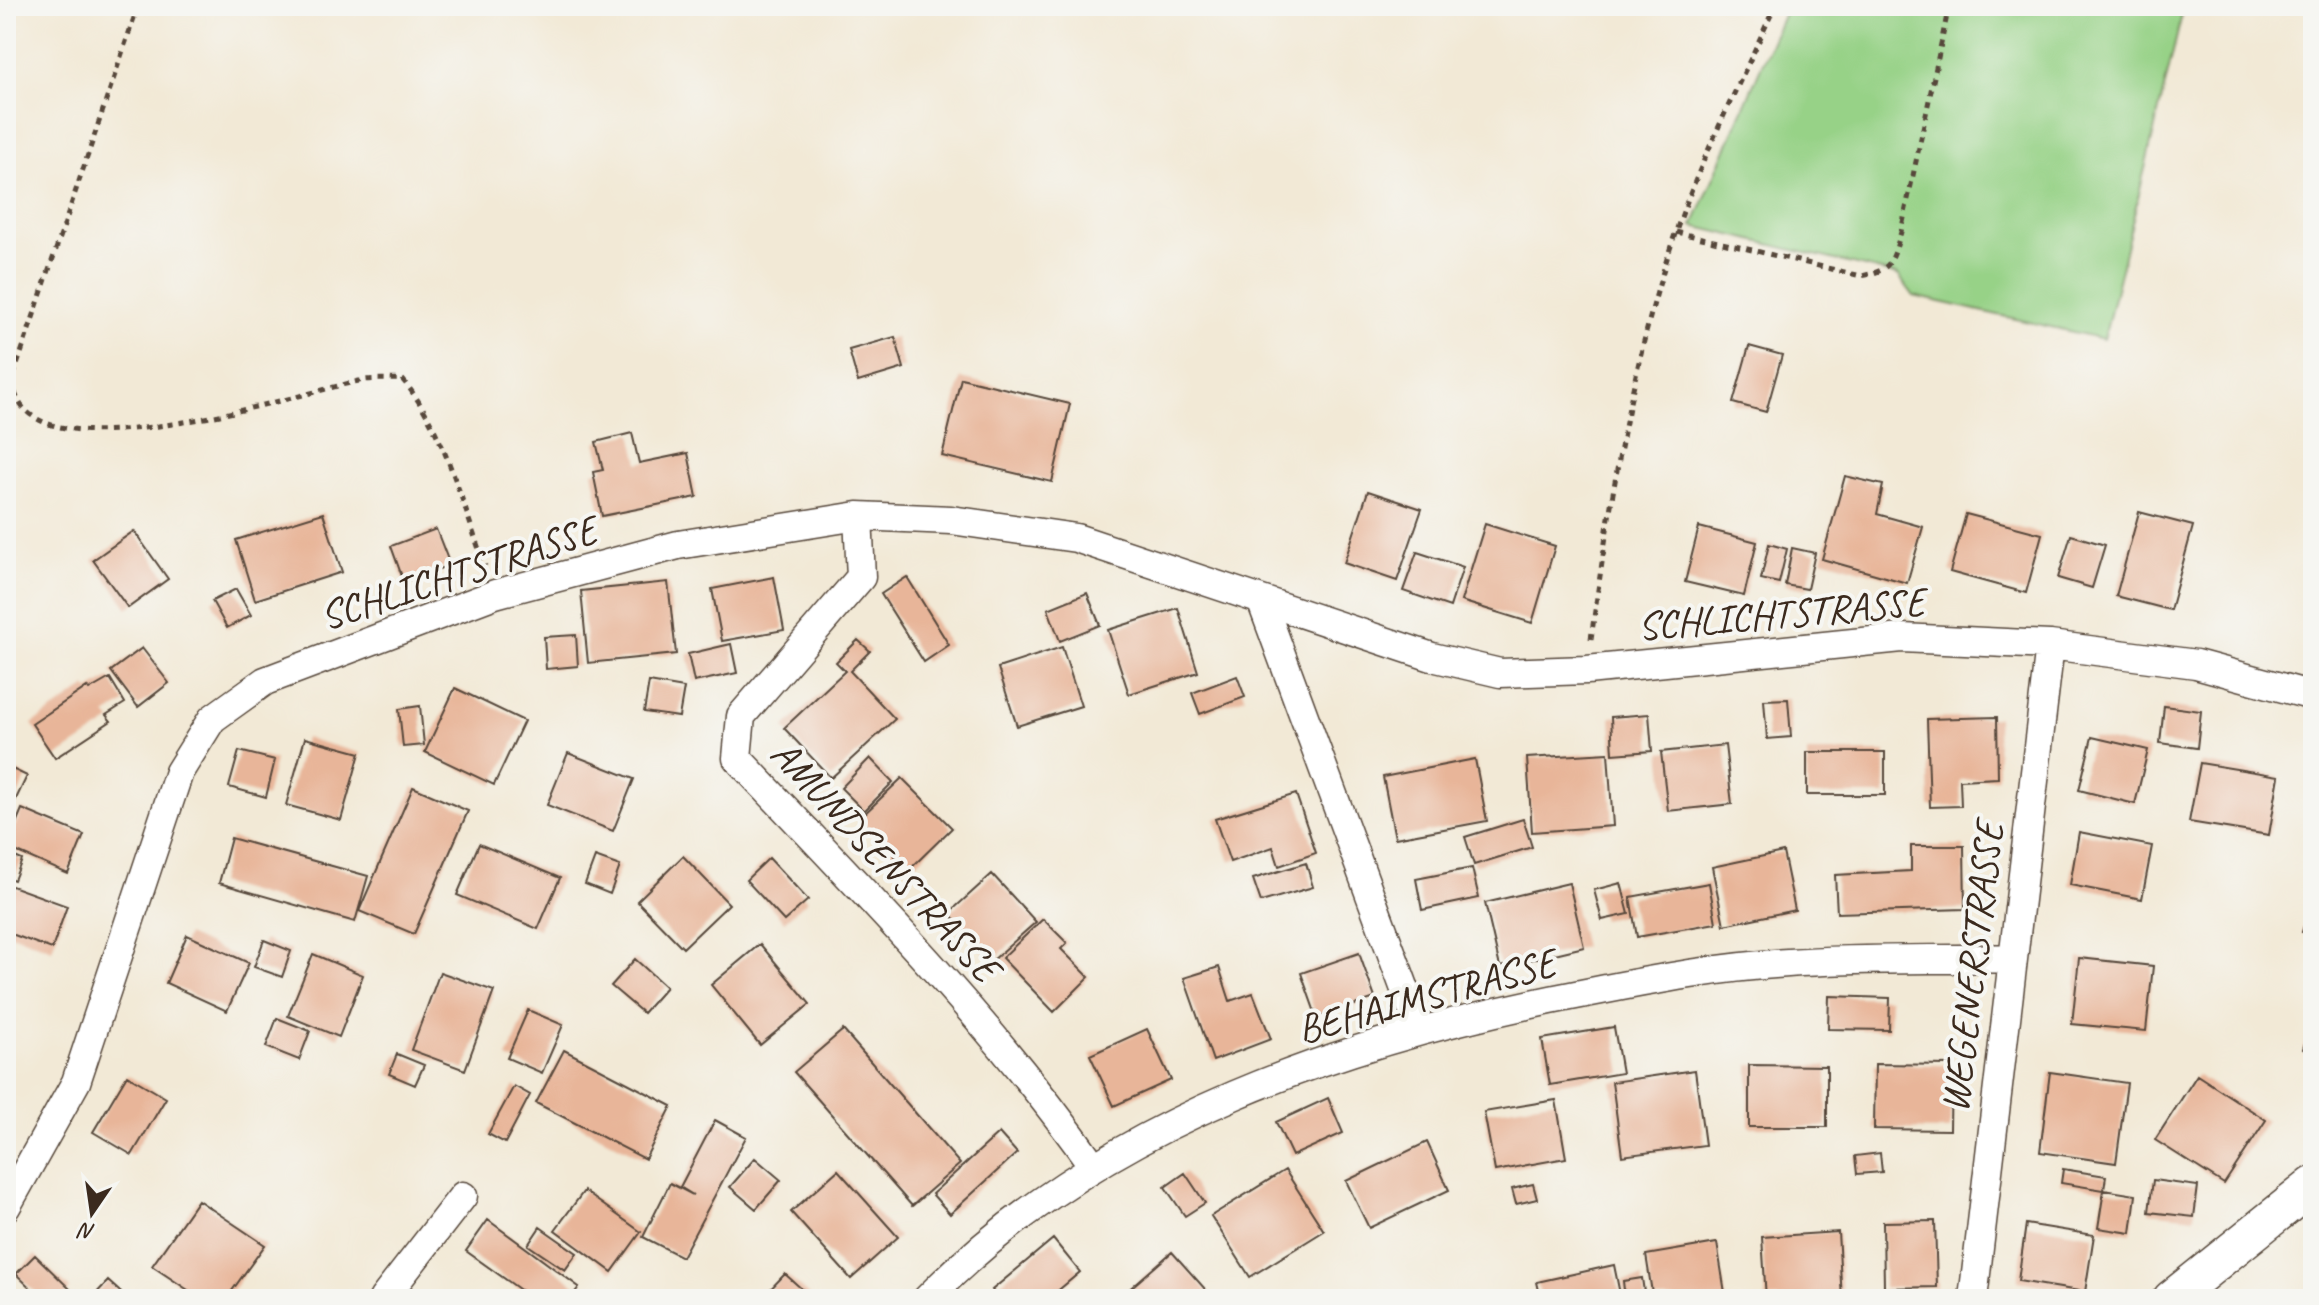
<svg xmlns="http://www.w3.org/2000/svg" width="2319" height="1305" viewBox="0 0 2319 1305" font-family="Caveat,sans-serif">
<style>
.green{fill:#97d287;stroke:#697e52;stroke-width:2}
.building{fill:#e8b599}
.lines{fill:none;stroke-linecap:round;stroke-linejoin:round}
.minor-casing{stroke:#56473a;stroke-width:31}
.tertiary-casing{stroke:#56473a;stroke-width:39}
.path{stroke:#56473a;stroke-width:5;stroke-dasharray:6 6;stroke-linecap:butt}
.minor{stroke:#fff;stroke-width:28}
.tertiary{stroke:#fff;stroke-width:36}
.labels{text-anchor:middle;stroke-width:8;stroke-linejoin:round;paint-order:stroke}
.street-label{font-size:40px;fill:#3b2a1e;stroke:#f6f6f2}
</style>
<rect width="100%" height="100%" fill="#f6f6f2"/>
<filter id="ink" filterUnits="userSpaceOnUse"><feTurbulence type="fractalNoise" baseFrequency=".0125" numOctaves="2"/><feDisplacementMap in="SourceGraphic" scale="16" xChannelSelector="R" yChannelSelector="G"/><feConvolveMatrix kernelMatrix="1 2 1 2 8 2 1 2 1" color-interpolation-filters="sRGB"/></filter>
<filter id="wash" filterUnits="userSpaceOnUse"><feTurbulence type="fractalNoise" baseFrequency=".006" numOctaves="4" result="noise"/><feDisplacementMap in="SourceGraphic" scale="32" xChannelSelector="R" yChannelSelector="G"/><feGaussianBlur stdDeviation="1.8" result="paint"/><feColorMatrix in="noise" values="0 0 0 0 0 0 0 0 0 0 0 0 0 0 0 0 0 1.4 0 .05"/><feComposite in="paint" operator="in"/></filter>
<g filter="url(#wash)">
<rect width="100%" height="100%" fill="#f2e9d6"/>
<path class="green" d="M1787,6H2184L2104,339L1914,296L1898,275L1693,226Z"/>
<g id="blocks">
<path class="building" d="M895,337L904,368L858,382L849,350Z
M1749,346L1782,355L1766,412L1733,403Z
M961,378L1070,404L1052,482L942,456Z
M632,433L639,463L688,453L697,497L602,516L593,472L603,470L596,442Z
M1845,476L1883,485L1877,514L1923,527L1907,583L1822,559Z
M1368,491L1422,509L1397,581L1344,563Z
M2139,512L2193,526L2170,610L2116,596Z
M323,513L342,572L255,600L236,540Z
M1966,514L2042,534L2026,593L1950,572Z
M1485,524L1555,546L1532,623L1461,601Z
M1699,527L1757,542L1744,596L1685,582Z
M436,529L450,565L404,582L391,546Z
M134,531L168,579L128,608L93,560Z
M2071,535L2105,545L2092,588L2058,578Z
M1769,544L1787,549L1779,583L1761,579Z
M1792,548L1815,553L1807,589L1785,585Z
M1417,552L1463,567L1450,607L1403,591Z
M774,577L784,630L722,641L712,589Z
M907,577L949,645L924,662L881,594Z
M668,582L676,654L588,663L581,591Z
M236,589L251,615L227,628L212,601Z
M1087,593L1100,625L1060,641L1048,609Z
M1178,608L1198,672L1129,694L1108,630Z
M576,635L578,666L546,669L544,637Z
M858,640L870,651L850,671L895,719L831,778L784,728L845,671L836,662Z
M731,644L737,673L694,682L688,654Z
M1062,647L1081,706L1017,726L998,668Z
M142,648L169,683L138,707L111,671Z
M1237,676L1245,697L1200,714L1192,693Z
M110,678L125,703L106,715L111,721L55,758L32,724L87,687L89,690Z
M649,682L684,688L679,717L644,712Z
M455,688L524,721L494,785L425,752Z
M1788,699L1791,737L1767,739L1764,700Z
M420,706L424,745L403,747L399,709Z
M2164,706L2201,711L2197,748L2160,743Z
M1649,714L1652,751L1613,754L1611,717Z
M1997,717L1998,778L1960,780L1961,806L1930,807L1927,719Z
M2092,737L2148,750L2135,804L2079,790Z
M305,738L360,753L341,820L286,805Z
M1725,745L1732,804L1668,811L1661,752Z
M239,751L275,760L266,797L229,787Z
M1807,752H1885V795H1807Z
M568,753L634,779L613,831L547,805Z
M1608,753L1613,826L1532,832L1527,758Z
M870,758L893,782L864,811L841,788Z
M1475,759L1487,821L1395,838L1383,777Z
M2200,763L2279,776L2269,835L2189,822Z
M6,766L27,776L6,820Z
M902,778L952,828L909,870L859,819Z
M413,787L468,811L414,934L359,911Z
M1296,794L1316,853L1279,866L1273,847L1230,862L1215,819Z
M22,809L84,835L68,874L6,847Z
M1523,819L1532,847L1474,865L1465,837Z
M2079,832L2152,846L2142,899L2070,885Z
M231,838L368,876L355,922L219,883Z
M479,844L560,878L538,929L457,895Z
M1911,846H1964L1965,909L1837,913L1835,875L1911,871Z
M1783,852L1795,910L1724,925L1712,867Z
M6,853L22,860L14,880L6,877Z
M683,856L729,904L683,948L637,901Z
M595,857L620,866L610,894L585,884Z
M769,858L808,900L784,921L746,880Z
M1306,863L1313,887L1261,902L1253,879Z
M1472,868L1479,898L1422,910L1416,879Z
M992,874L1036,922L992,961L949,913Z
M1569,883L1584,947L1500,967L1485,903Z
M1621,883L1629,914L1602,920L1594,890Z
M1709,883L1716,923L1637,937L1630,897Z
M6,884L67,906L52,949L6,932Z
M2313,898V935L2302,932Z
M1043,919L1067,943L1061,949L1089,977L1054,1012L1002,958Z
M187,935L249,963L227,1011L166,983Z
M264,940L291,951L282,977L254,967Z
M760,944L810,1004L760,1045L711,985Z
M1359,953L1375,998L1317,1018L1301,973Z
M313,954L363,975L339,1037L288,1016Z
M2079,958L2153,966L2146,1031L2072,1024Z
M635,959L666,987L643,1013L611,986Z
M1219,967L1230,1001L1253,993L1271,1039L1213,1061L1184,978Z
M440,972L494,991L465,1070L411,1050Z
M1829,996L1890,998L1889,1030L1828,1029Z
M528,1010L563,1025L542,1073L507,1058Z
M277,1018L310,1031L299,1060L266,1047Z
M2313,1019V1053L2303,1049Z
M1614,1027L1622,1073L1550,1085L1542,1039Z
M1147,1029L1171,1080L1114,1106L1090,1055Z
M843,1030L960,1164L912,1206L794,1072Z
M564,1050L672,1106L645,1159L536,1103Z
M397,1054L424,1065L415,1085L389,1074Z
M1875,1064L1951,1065L1950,1130L1874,1129Z
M1749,1065L1827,1066V1127H1749Z
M1695,1070L1705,1145L1622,1156L1612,1082Z
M2050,1072L2127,1083L2116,1163L2040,1152Z
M127,1075L166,1098L132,1155L93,1132Z
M2197,1075L2266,1120L2224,1184L2155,1140Z
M514,1086L530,1095L505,1143L488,1134Z
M1328,1098L1343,1133L1292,1156L1276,1122Z
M1556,1100L1566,1158L1495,1171L1484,1112Z
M715,1120L746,1137L682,1257L643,1237L670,1183L693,1195L680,1187Z
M999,1133L1017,1153L950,1214L932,1194Z
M1427,1142L1449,1190L1369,1228L1346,1181Z
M1880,1153L1882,1172L1857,1174L1855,1156Z
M755,1158L781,1180L756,1209L730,1187Z
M2063,1169L2106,1176L2104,1190L2136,1195L2131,1233L2098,1228L2104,1190L2061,1183Z
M838,1170L898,1237L851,1279L791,1212Z
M1285,1170L1324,1231L1250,1277L1211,1216Z
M1185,1173L1205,1203L1185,1216L1165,1187Z
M2153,1180L2198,1186L2194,1217L2149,1212Z
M1533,1184L1537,1199L1516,1204L1512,1189Z
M584,1191L641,1232L612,1272L555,1230Z
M198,1200L265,1245L226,1299H182L188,1290L152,1266Z
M488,1220L579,1287L570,1299H533L466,1251Z
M1935,1221L1937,1287L1884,1288L1883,1222Z
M2026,1224L2094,1235L2085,1292L2018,1281Z
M540,1227L577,1253L565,1270L528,1245Z
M1838,1232L1842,1299H1766L1762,1237Z
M1053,1239L1080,1272L1048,1299H999L992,1290Z
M1717,1243L1726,1299H1653L1646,1255Z
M1172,1252L1214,1299H1118Z
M35,1255L70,1289L60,1299H42L16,1274Z
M1614,1265L1621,1299H1541L1537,1282Z
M785,1274L813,1299H761Z
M1642,1278L1645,1299H1625L1623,1281Z
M108,1281L128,1299H91Z"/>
</g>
</g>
<g filter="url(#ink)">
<use href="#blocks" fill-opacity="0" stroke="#56473a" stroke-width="2"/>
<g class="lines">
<g class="minor-casing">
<path id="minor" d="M858,516L861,577L741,716L737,758C862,890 989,1018 1094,1167
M1261,600L1420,1030
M6,1207L76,1082L179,772L212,719L265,681L495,594L678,545L858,516L951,520L1076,538L1432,657L1500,673L1587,670L1902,638L2050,645L2196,664L2313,696
M383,1299L463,1196
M927,1299C1101,1120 1352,1037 1591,992C1656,979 1722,967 1788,963C1862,958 1938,960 2012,958
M1973,1299L2050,645"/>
</g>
<g class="tertiary-casing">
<path id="tertiary" d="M2171,1299L2313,1185"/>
</g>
<path class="path" d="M138,6L11,383C14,390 17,399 21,405C67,469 293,395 359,381C372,378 388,380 402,379C445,430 462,504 485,566
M1676,232L1861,276C1893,270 1892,261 1901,232L1949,6
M1591,639C1610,503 1631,364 1675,234C1702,156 1741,81 1775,6"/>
<use href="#minor" class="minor"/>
<use href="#tertiary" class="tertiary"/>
</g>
</g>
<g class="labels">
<g class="street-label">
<text transform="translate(458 572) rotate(-18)" y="14">SCHLICHTSTRASSE</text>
<text transform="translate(1781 613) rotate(-5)" y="14">SCHLICHTSTRASSE</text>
<text transform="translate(886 860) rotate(47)" y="14">AMUNDSENSTRASSE</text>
<text transform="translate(1971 967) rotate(-83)" y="14">WEGENERSTRASSE</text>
<text transform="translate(1426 995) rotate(-15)" y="14">BEHAIMSTRASSE</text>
</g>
</g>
<rect width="2319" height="1305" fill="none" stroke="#f6f6f2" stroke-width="32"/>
<g transform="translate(92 1213) rotate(193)" stroke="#f6f6f2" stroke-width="6" paint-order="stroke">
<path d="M0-6L14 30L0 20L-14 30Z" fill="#3b2a1e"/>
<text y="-12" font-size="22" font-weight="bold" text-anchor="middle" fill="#3b2a1e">N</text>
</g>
</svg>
